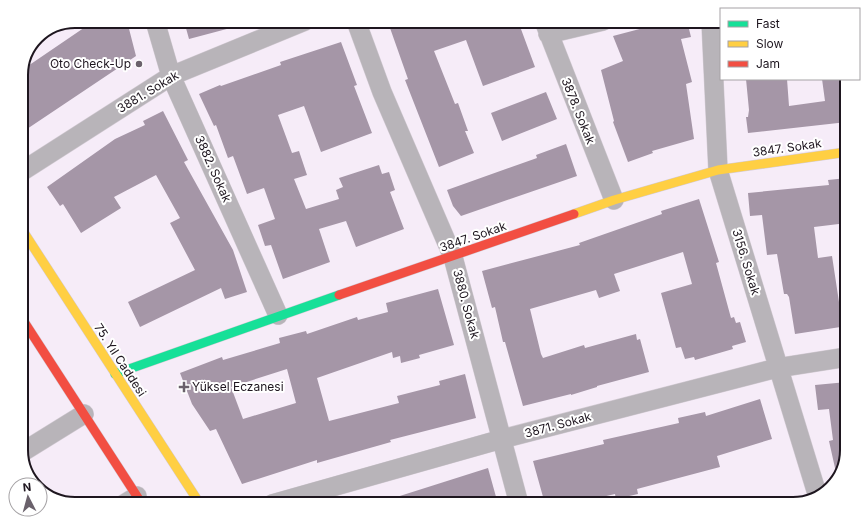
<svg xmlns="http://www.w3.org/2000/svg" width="868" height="525" viewBox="0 0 868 525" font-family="Inter,sans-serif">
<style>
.building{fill:#a596a7;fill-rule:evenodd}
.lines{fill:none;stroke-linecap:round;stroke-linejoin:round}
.street-casing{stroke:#d3cbd4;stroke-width:20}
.fast-casing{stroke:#d3cbd4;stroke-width:10}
.slow-casing{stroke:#d3cbd4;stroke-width:10}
.jam-casing{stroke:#d3cbd4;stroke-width:10}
.street{stroke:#b8b4b9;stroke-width:19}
.fast{stroke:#16e098;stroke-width:9}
.slow{stroke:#ffcf43;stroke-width:9}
.jam{stroke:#f24e42;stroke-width:9}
.poi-dot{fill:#6a616b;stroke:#fff;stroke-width:1.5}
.labels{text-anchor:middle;stroke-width:4;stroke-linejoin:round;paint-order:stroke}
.poi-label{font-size:12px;fill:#1e161f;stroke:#fff;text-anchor:end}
.street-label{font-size:12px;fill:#1e161f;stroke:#fff}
.rim{fill:none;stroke:#1e161f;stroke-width:2}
</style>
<rect width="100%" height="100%" fill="#f6ecf8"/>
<path class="building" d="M94,21H127L136,56L21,133L22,70Z
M184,21H237L238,26L189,39Z
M410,21H518L535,67L483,86L466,40L434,51L455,104L458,103L468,131H465L474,153L439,167L405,80L408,79L390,28Z
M670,21H687L691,37L681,39L692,82L686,84L694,139L652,151L653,153L628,162L613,122L614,121L601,70L623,61L613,36Z
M341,42L357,85L354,86L372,133L321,152L304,106L278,115L292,153L299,151L307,175L294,179L306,209L339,199L336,190L343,187L339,178L379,165L382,174L389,172L395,190L390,192L404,229L356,247L346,221L319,229L330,262L283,279L271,245L265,246L258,225L275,219L264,188L247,194L233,156L228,158L216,125L214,126L199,94L220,85L221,86L281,65L280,62Z
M746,79H787L789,106L825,101L822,79H847V122L748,133L746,117H748L749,110Z
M546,92L557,119L502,141L491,113Z
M163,111L188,160L184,162L233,250L247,292L225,299L221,288L140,327L128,302L195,270L170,223L180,218L156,175L114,197L121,208L81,233L63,204L60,206L47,187L115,139L145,125L143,121Z
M566,144L577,176L461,216L453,206L447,190L537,158L536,155Z
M847,178V223L814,227L818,258L832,256L839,302L847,301V326L795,334L789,297L787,294H784L777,254L767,255L762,215L750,216L748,193L829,185L828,180Z
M699,199L719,262L716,263L731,318L734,317L736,323L740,322L746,342L732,346L733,349L695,360L694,357L685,359L681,347L676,348L661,293L692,284L683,252L614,274L620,291L599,298L596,290L530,309L541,354L543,358L584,345L585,348L636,334L637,340L640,339L649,372L597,386V387L571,395V394L523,406L505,342H503L495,307L492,308L482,271L580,245L579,243L662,214L661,211Z
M438,289L454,345L419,355L420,358L401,363L400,356L393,358L392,352L317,378L329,421L399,403L397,396L440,385L439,381L465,374L476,418L390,440L391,442L317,463V460L242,484L216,429L210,431L192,404L180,373L222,357L223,360L280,343L279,338L306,331L307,334L357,317L358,320L388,312L386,303ZM287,369L296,403L243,419L231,387Z
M847,382V450L840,477H837L829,441L833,440L829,409L818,410L815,385Z
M760,399L772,439L717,456L720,467L637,489L638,494L616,499L615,494L585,501L586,504H545L533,461L604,444L603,440L679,423L678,418L705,412L706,416Z
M488,468L498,504H385L384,501Z"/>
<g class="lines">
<g class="street-casing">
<path id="street" d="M155,21L171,76L278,315
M356,21L382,92L453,257L519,504
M544,21L614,200
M711,21L718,170L818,497
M548,34L603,21
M21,172L171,76L305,21
M21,453L84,414
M124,504L137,496
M272,504L502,439L777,368L847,357"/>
</g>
<g class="fast-casing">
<path id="fast" d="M115,374L339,295"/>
</g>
<g class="slow-casing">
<path id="slow" d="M574,214L614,200L718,170L847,152
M21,228L200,504"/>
</g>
<g class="jam-casing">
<path id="jam" d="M339,295L574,214
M21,317L142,504"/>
</g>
<use href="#street" class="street"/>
<use href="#fast" class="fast"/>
<use href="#slow" class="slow"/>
<use href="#jam" class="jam"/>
</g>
<g class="poi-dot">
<circle cx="139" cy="64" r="4"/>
<path d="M182 381h4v4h4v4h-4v4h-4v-4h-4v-4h4z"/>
</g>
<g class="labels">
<g class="poi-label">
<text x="131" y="68">Oto Check-Up</text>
<text x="192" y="391" text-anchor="start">Yüksel Eczanesi</text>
</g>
<g class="street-label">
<text transform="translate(148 92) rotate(-31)" y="4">3881. Sokak</text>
<text transform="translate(578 111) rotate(68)" y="4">3878. Sokak</text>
<text transform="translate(787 148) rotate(-8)" y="4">3847. Sokak</text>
<text transform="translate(213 169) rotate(66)" y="4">3882. Sokak</text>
<text transform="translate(473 237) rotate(-19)" y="4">3847. Sokak</text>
<text transform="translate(746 262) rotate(73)" y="4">3156. Sokak</text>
<text transform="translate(466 304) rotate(75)" y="4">3880. Sokak</text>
<text transform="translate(120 360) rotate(57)" y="4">75. Yıl Caddesi</text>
<text transform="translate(558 425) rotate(-15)" y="4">3871. Sokak</text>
</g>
</g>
<path d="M0 0H868V525H0ZM75 28H793A47 47 0 0 1 840 75V450A47 47 0 0 1 793 497H75A47 47 0 0 1 28 450V75A47 47 0 0 1 75 28Z" fill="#fff" fill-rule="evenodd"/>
<path class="rim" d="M75 28H793A47 47 0 0 1 840 75V450A47 47 0 0 1 793 497H75A47 47 0 0 1 28 450V75A47 47 0 0 1 75 28Z"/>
<rect x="720" y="8" width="140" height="72" fill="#ffffff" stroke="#a5a2a5"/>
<rect x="728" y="21" width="20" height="6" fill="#16e098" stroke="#a5a2a5"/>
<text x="756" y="28" font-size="12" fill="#1e161f">Fast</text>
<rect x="728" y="41" width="20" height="6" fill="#ffcf43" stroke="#a5a2a5"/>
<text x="756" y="48" font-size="12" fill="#1e161f">Slow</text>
<rect x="728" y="61" width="20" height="6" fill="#f24e42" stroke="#a5a2a5"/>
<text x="756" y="68" font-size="12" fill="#1e161f">Jam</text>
<g transform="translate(28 497) rotate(354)"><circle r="19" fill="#ffffff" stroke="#a5a2a5"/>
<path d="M0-3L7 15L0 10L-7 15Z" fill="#6a616b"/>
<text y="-6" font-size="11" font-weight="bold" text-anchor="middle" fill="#1e161f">N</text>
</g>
</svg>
